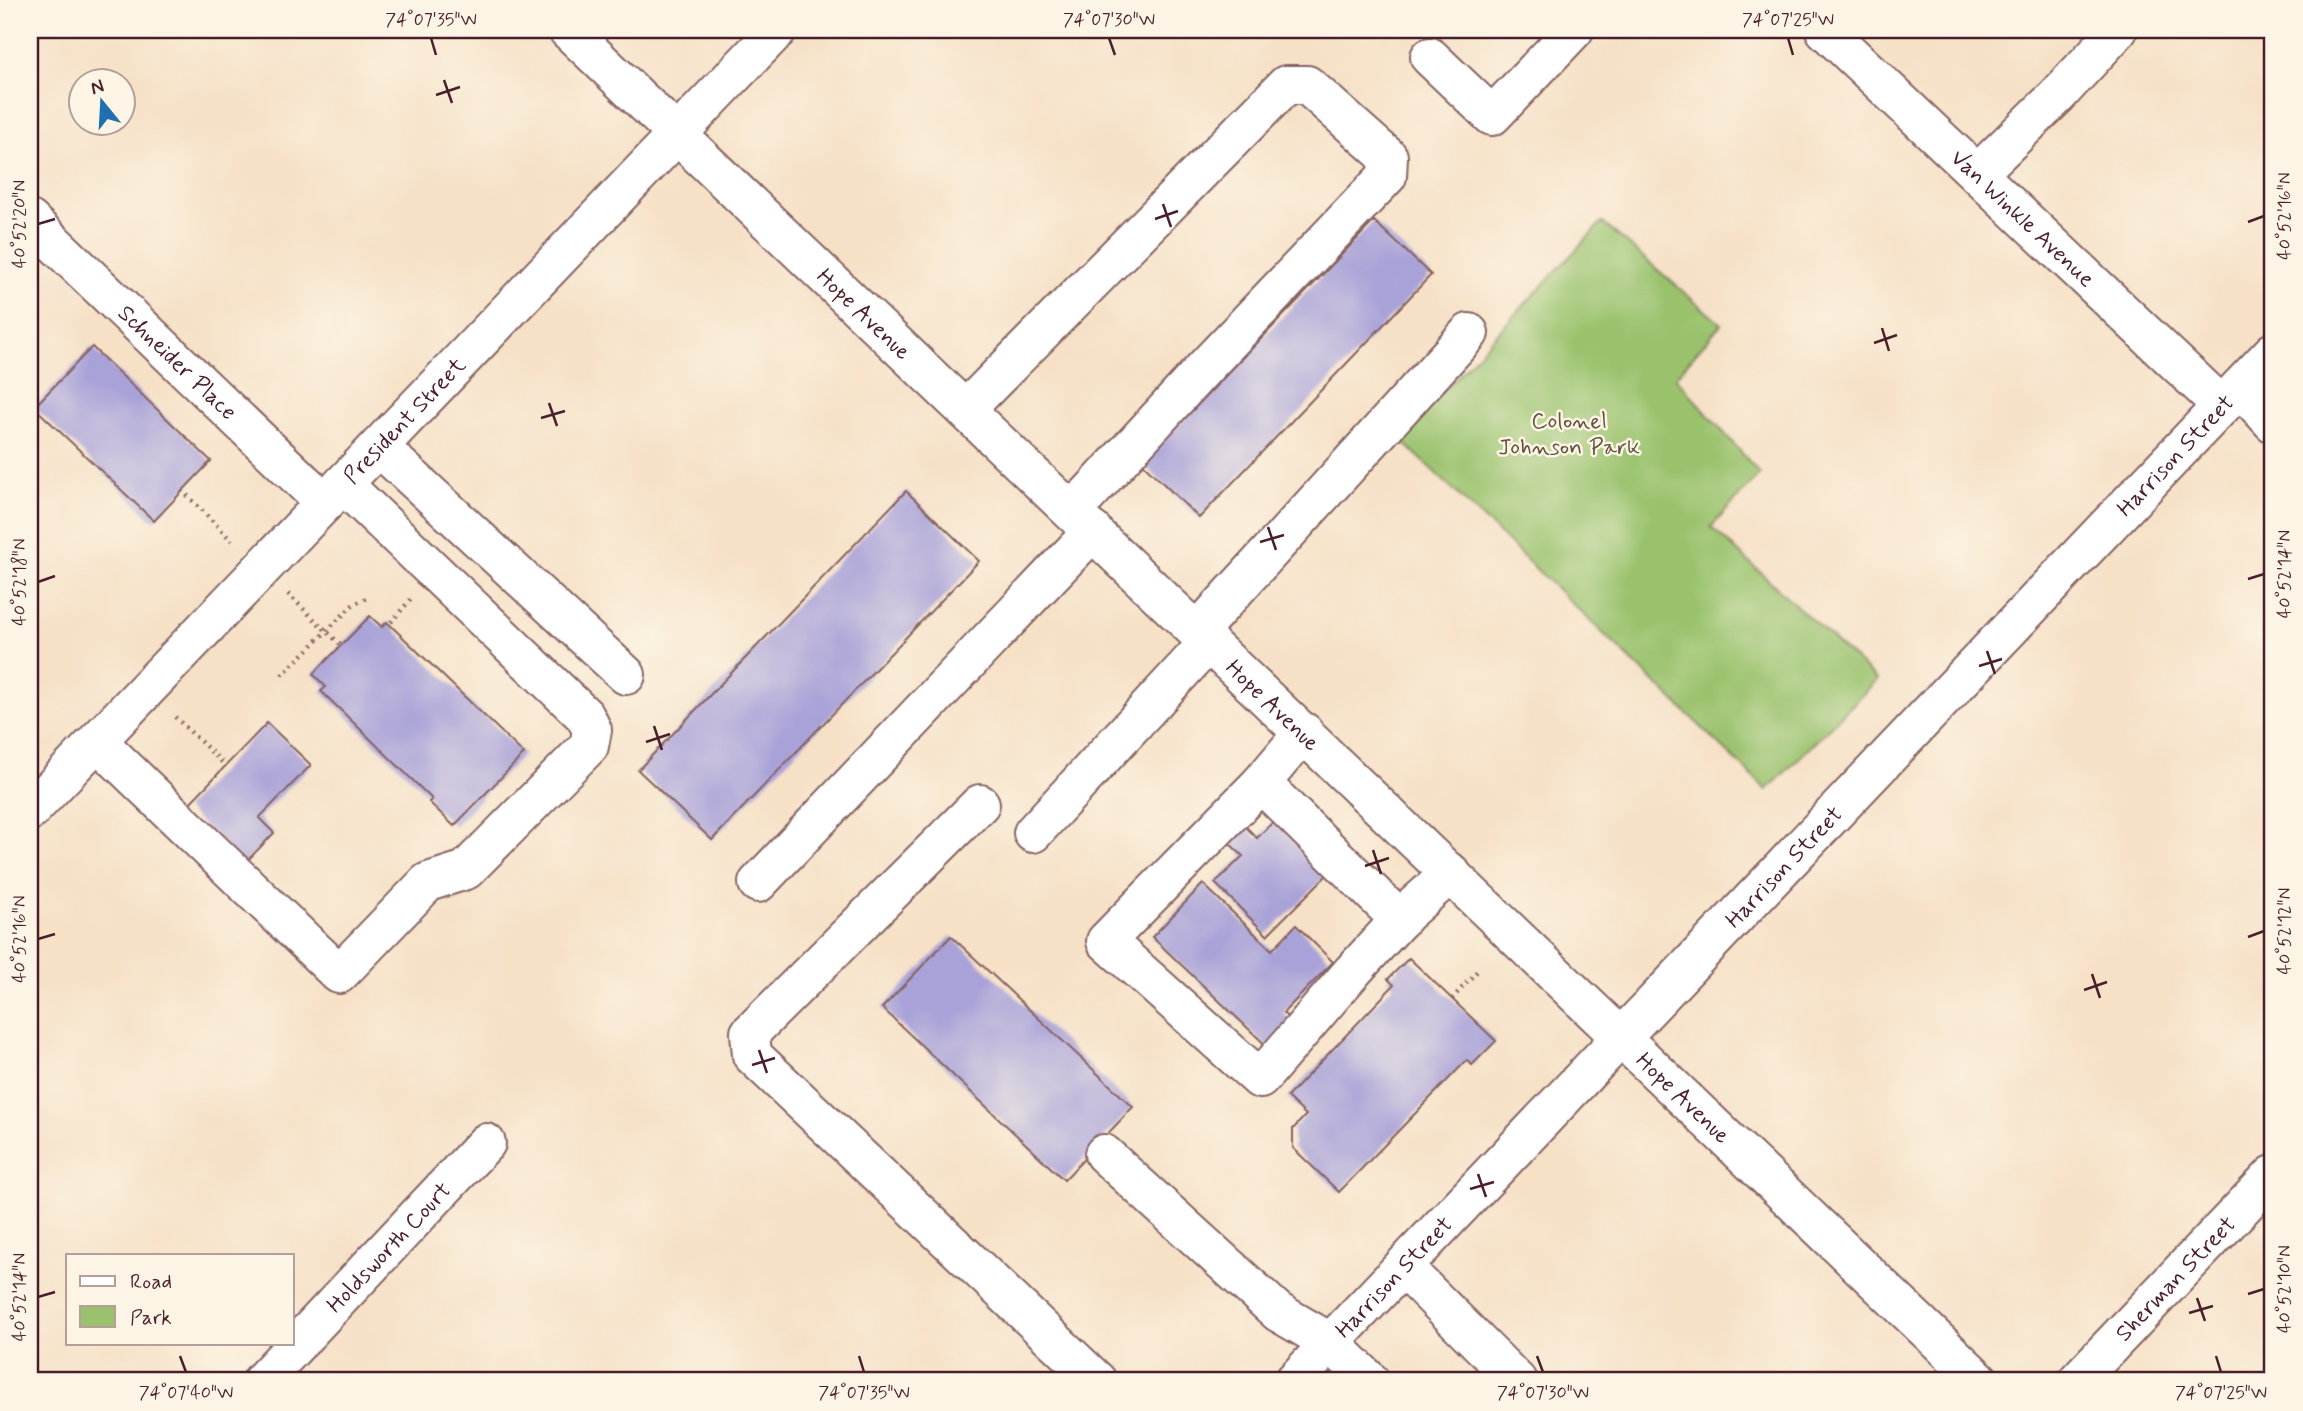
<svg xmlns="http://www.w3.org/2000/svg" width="2303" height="1411" viewBox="0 0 2303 1411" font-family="Mynerve,sans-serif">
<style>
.green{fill:#9ac26d;stroke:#72704c;stroke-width:2}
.building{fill:#a9a2d8}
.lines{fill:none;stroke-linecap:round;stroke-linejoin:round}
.minor-casing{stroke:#866362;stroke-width:42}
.path{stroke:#866362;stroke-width:4.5;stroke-dasharray:2 5;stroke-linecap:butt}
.minor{stroke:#fff;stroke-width:38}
.ticks{fill:none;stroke:#4a1f2b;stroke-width:2.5}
.labels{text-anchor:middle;stroke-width:5;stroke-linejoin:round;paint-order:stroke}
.street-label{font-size:23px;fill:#4a1f2b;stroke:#fcf5e5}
.park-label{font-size:23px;fill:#62503f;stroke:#fcf5e5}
.neatline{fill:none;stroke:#4a1f2b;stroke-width:2.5}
.ticks-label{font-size:18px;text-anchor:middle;fill:#4a1f2b}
</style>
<rect width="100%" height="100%" fill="#fcf5e5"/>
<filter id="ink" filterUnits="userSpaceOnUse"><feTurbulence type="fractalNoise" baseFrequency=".0143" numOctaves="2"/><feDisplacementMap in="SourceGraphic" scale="14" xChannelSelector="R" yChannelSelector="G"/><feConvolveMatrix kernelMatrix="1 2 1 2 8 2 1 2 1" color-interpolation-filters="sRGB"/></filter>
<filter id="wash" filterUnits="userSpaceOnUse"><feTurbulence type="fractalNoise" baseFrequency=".00686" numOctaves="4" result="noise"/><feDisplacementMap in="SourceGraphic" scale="28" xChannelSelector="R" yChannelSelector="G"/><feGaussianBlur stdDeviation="1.57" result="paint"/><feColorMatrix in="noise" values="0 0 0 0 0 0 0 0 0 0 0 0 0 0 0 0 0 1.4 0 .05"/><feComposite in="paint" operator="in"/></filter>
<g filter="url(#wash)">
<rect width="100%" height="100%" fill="#f6e1c7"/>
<path class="green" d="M1602,222L1721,324L1675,377L1760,474L1711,527L1877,680L1767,790L1399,438Z"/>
<g id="blocks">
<path class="building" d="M1374,221L1431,275L1199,518L1142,463Z
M92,347L211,461L154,521L34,407Z
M906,491L979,561L712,840L638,770Z
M370,616L382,627L387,622L524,754L454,826L429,802L432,799L321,691L326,687L313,674Z
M267,723L311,765L259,818L274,833L244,864L185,808Z
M1281,814L1335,867L1267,935L1215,883L1243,856L1227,841L1244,825L1257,838Z
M1203,884L1272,950L1296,925L1333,962L1283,1013L1298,1027L1273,1052L1152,937Z
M951,936L1133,1107L1064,1180L882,1008Z
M1409,958L1496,1041L1472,1065L1467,1060L1339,1192L1293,1148V1129L1306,1115L1287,1097L1394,985L1388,979Z"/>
</g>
</g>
<g filter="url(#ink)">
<use href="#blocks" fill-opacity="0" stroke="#866362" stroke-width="2"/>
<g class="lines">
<g class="minor-casing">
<g id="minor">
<path id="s1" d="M568,30L1980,1381"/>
<path id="s2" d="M1825,30L2222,406"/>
<path d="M1430,57L1492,116L1574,30"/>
<path d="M1977,174L2057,96L2118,30"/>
<path id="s3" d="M30,220L325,503"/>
<path d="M2240,387L2273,423"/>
<path d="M966,409L1286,85H1307L1388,157L1387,176L1206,366L1073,511"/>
<path d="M379,447L626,675"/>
<path d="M1198,631L1469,333"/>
<path d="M1304,732L1261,783L1106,941L1260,1079L1352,972L1406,913L1451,873"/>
<path d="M97,741L339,974L428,882L466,870L589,746L592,730L585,716L343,484"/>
<path d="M1261,783L1400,920"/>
<path d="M980,804L750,1033L752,1055L1097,1381"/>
<path id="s4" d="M30,811L777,30"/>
<path d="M1033,833L1209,642"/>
<path d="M758,883L1093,531"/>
<path d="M1104,1154L1278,1312L1331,1343L1370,1381"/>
<path d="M1403,1267L1517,1381"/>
<path id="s5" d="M262,1381L486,1143"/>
<path id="s6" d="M1294,1381L2273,352"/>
<path id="s7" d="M2077,1381L2273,1175"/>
</g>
</g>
<path class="path" d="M182,490L232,541
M288,594L341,645
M391,622L411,599
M282,675L353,605L366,598
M175,717L226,766
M1452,999L1479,969"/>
<use href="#minor" class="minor"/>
</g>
</g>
<path class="ticks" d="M431,38L436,55M1109,38L1115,55M1788,38L1793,55M444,80L452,103M436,95L460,87M1163,204L1171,227M1155,219L1178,211M2248,222L2264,216M38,224L55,219M1882,328L1889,351M1874,343L1897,335M549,403L557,426M541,418L565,411M1268,527L1276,550M1260,542L1284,535M2248,579L2264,574M38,582L55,576M1987,651L1995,674M1979,666L2002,659M654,726L662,750M646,742L670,734M1373,850L1381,874M1365,866L1389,858M2248,937L2264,931M38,939L55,934M2092,974L2100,998M2084,990L2107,982M759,1050L767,1073M752,1065L775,1058M1478,1174L1486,1197M1470,1189L1494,1182M2248,1294L2264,1289M38,1297L55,1292M2197,1298L2205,1321M2189,1313L2213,1306M180,1356L186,1372M859,1356L864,1372M1537,1356L1543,1372M2216,1356L2221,1372"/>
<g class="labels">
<g class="street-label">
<text dy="8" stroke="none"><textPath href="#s2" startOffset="273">Van Winkle Avenue</textPath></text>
<text dy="8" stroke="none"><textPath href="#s1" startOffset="410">Hope Avenue</textPath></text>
<text dy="8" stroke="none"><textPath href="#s3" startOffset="205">Schneider Place</textPath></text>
<text dy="8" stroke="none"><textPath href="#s4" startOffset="541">President Street</textPath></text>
<text dy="8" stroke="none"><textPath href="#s6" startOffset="1278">Harrison Street</textPath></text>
<text dy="8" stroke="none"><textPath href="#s1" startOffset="976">Hope Avenue</textPath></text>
<text dy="8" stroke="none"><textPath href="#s6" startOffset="710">Harrison Street</textPath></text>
<text dy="8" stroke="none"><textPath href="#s1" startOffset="1544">Hope Avenue</textPath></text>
<text dy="8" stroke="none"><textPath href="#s5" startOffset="184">Holdsworth Court</textPath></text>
<text dy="8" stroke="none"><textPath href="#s6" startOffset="144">Harrison Street</textPath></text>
<text dy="8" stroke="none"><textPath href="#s7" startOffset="142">Sherman Street</textPath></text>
</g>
<g class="park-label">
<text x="1569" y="428">Colonel<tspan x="1569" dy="26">Johnson Park</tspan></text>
</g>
</g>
<rect width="2303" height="1411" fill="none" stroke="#fcf5e5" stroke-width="77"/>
<rect x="66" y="1254" width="228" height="91" fill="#fcf5e5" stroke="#b59f9b" stroke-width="2"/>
<rect x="80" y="1276" width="35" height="10" fill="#ffffff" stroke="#b59f9b" stroke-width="2"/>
<text x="130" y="1288" font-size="21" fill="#4a1f2b">Road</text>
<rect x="80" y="1306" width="35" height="21" fill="#9ac26d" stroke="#b59f9b" stroke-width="2"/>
<text x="130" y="1324" font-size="21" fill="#4a1f2b">Park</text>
<g transform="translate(102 102) rotate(342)"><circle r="33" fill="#fcf5e5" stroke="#b59f9b" stroke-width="2"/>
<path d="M0-5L12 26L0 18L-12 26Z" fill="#1f6fb2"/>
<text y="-10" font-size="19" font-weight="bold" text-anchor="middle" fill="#4a1f2b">N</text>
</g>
<rect x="38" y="38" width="2226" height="1334" class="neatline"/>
<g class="ticks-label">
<text x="431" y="25">74°07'35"W</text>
<text x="1109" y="25">74°07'30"W</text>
<text x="1788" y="25">74°07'25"W</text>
<text transform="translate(2284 216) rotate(-90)" y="6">40°52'16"N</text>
<text transform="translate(19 224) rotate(-90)" y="6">40°52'20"N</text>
<text transform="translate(2284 574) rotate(-90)" y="6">40°52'14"N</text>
<text transform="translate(19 582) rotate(-90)" y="6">40°52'18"N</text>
<text transform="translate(2284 931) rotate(-90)" y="6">40°52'12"N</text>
<text transform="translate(19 939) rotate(-90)" y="6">40°52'16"N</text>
<text transform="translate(2284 1289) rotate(-90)" y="6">40°52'10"N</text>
<text transform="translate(19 1297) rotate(-90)" y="6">40°52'14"N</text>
<text x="186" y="1398">74°07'40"W</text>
<text x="864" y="1398">74°07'35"W</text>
<text x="1543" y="1398">74°07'30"W</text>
<text x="2221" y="1398">74°07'25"W</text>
</g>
</svg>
